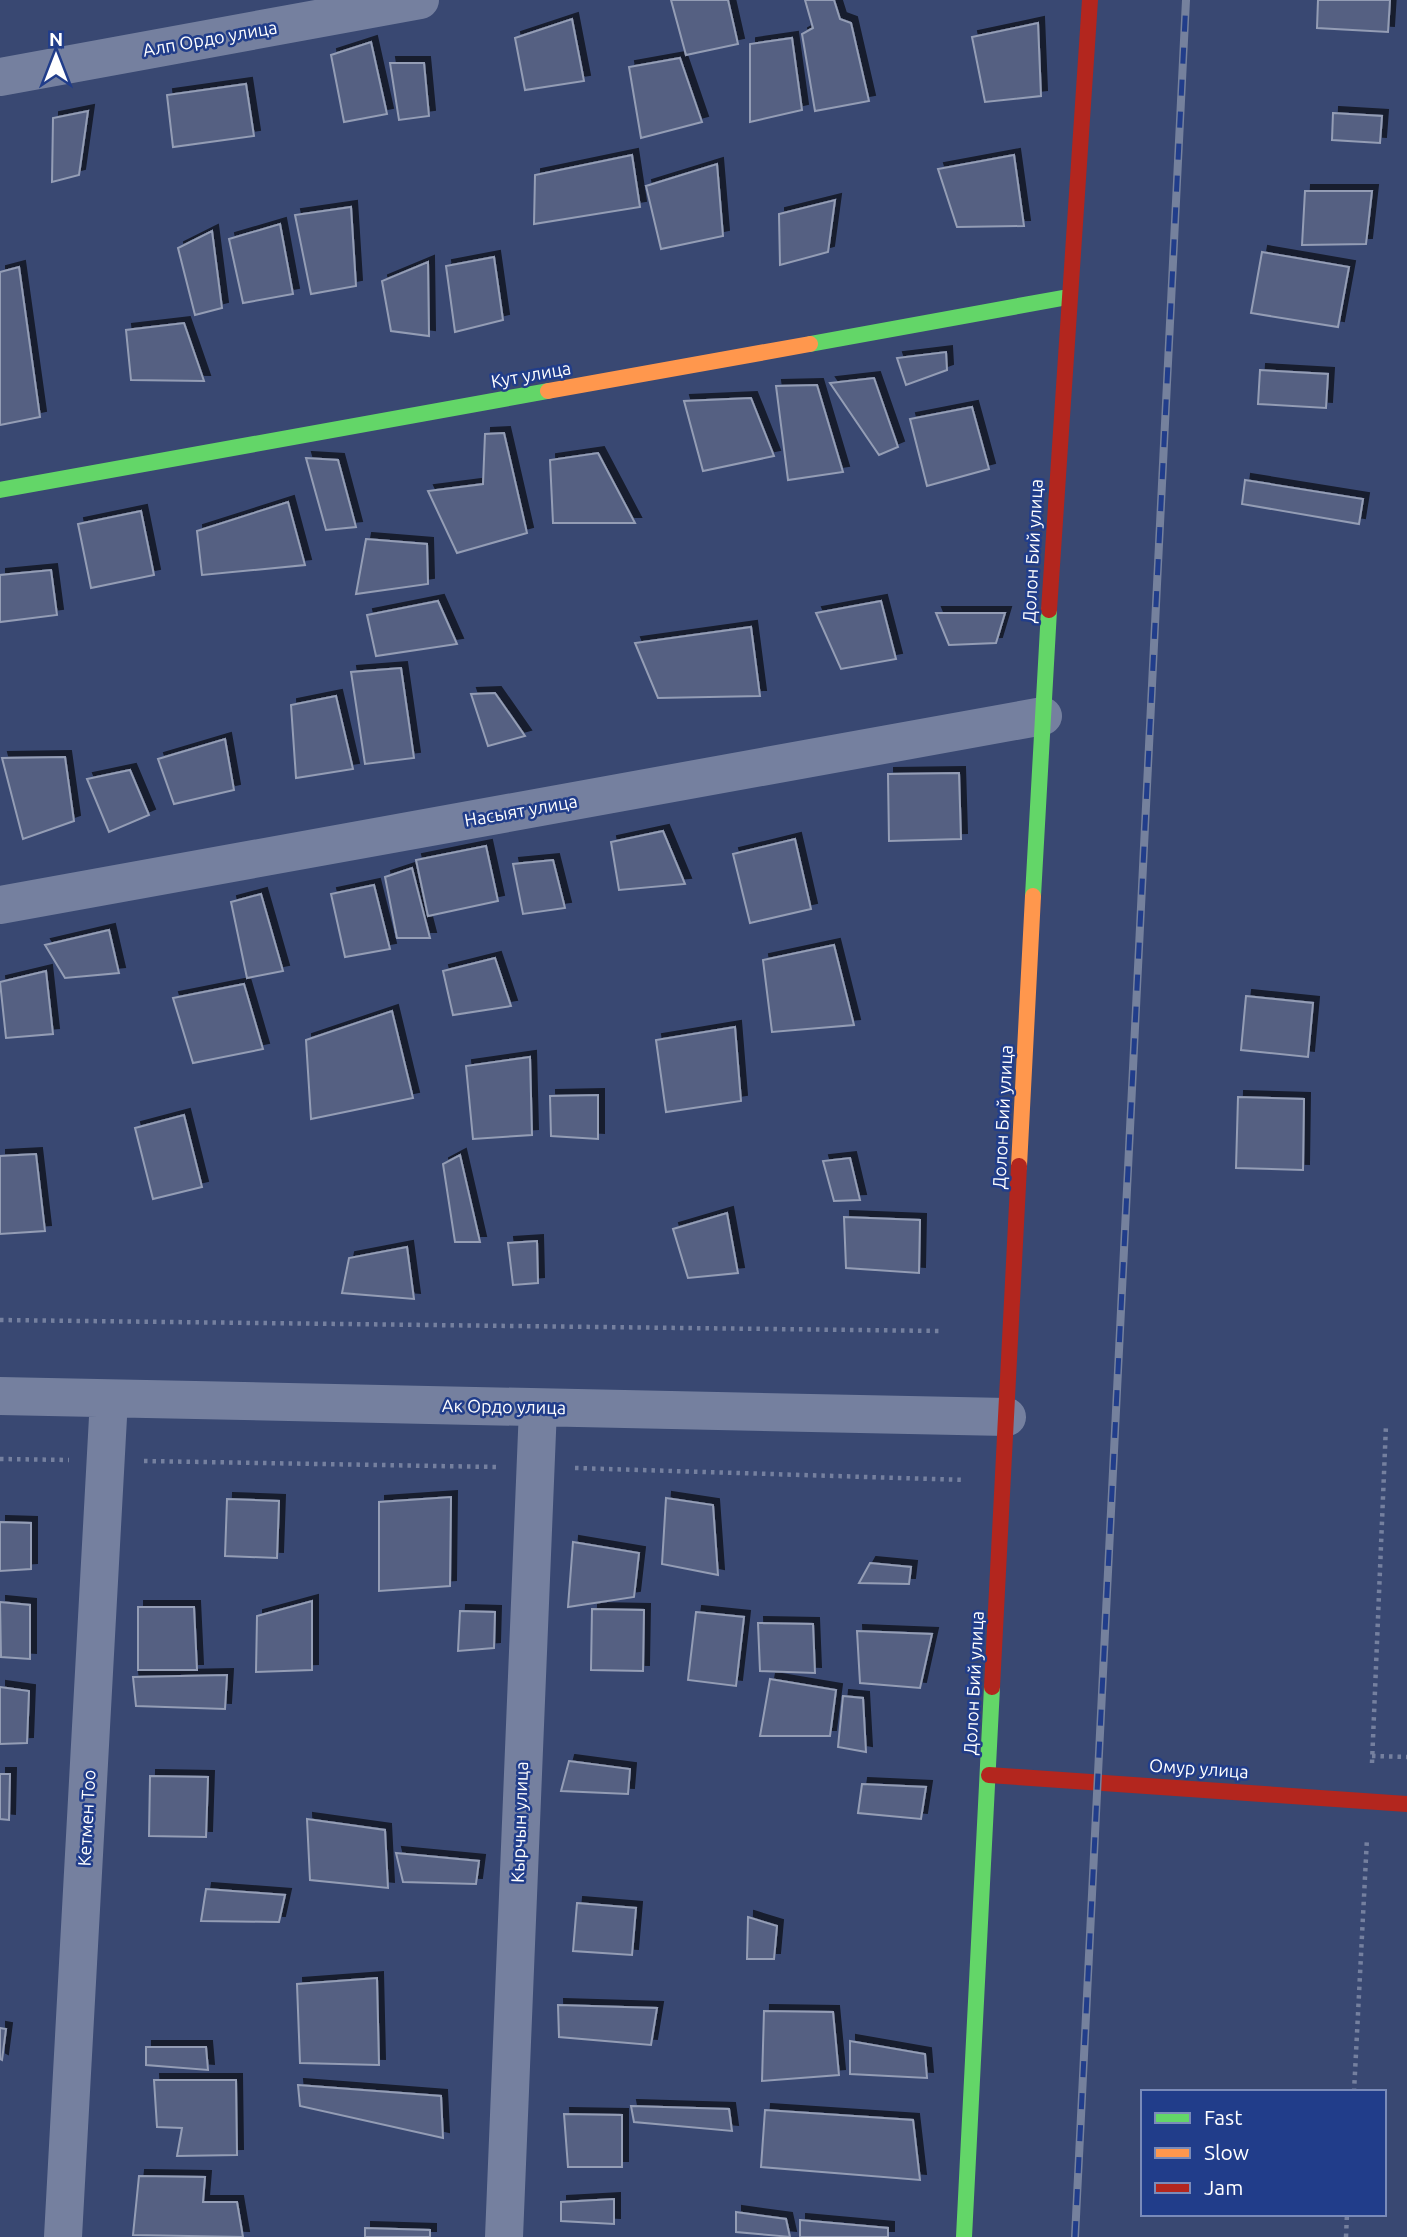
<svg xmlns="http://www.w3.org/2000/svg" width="1407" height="2237" viewBox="0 0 1407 2237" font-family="Ubuntu,sans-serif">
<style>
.building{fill:#546182;stroke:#949db5;stroke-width:2;filter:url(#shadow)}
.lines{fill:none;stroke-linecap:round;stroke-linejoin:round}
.path{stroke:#75809f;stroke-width:4.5;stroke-dasharray:3.5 5;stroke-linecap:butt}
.street{stroke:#75809f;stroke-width:38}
.fast{stroke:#63d668;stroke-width:16}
.slow{stroke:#ff974d;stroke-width:16}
.jam{stroke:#b3261e;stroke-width:16}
.rail-casing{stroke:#75819d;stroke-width:8}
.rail{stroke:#213d8a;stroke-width:5;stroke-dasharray:16;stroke-linecap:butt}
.labels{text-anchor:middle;stroke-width:5;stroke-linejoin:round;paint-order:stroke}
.street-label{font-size:18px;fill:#fff;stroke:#213d8a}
</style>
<defs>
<filter id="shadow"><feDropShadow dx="6" dy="-6" stdDeviation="0" flood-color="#0009"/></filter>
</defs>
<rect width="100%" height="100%" fill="#394872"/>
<path class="building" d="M671,0H728L738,44L686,55Z
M805,0H834L840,19L851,23L869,101L815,111L802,34L813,28Z
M1318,0H1390L1388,32L1317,28Z
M572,19L584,81L525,90L515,38Z
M1038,23L1041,96L985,102L972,37Z
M792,38L802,110L750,122V44Z
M371,42L387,114L344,122L331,55Z
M680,58L702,122L641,138L629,67Z
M390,63H424L429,116L399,120Z
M246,84L254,136L173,147L167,95Z
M88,111L79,175L52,182L53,118Z
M1333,113L1382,116L1380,143L1332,140Z
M632,155L640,207L534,224L535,175Z
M1014,155L1024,226L957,227L938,169Z
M717,164L723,236L661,249L646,186Z
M1305,191H1372L1366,244L1302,245Z
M835,200L828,252L780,265L779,214Z
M351,207L356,286L311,294L295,215Z
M280,224L293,294L243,303L229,239Z
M212,231L222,308L195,315L178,248Z
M1262,252L1349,267L1338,327L1251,313Z
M494,257L503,320L455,332L446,266Z
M428,262L429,336L391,331L382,281Z
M19,267L40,417L0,425V272Z
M184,323L204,381L131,380L126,330Z
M946,352L947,370L906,385L897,358Z
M1260,370L1328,374L1326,408L1258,404Z
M874,378L898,447L879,455L830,383Z
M817,385L843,472L788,480L776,386Z
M751,398L774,456L703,471L684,401Z
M972,407L989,469L927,486L910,419Z
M504,433L527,533L457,553L428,491L483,484L485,434Z
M598,453L635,523H553L550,460Z
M306,458L338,460L356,527L326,530Z
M1245,480L1363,499L1359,524L1242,504Z
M288,502L305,565L202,575L197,531Z
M141,511L154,575L91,588L78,524Z
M366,539L427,544L428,584L356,594Z
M51,570L57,615L0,622V575Z
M438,601L457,644L376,656L367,615Z
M881,601L896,659L841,669L816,613Z
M936,613H1005L996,643L949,645Z
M751,627L760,696L658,698L635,643Z
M401,668L414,758L365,764L351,672Z
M495,693L525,736L488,746L471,694Z
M336,696L353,769L296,778L291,705Z
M225,739L234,790L174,804L158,759Z
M65,757L74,821L23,839L2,758Z
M130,770L149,815L109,832L87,779Z
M959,773L961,839L889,841L888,774Z
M663,831L685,884L619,890L611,842Z
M795,839L811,909L750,923L733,854Z
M486,846L498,901L428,916L416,860Z
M553,860L565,908L523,914L513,864Z
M412,868L430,938H397L385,877Z
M374,885L390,949L345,957L331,894Z
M261,894L283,971L247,978L231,902Z
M109,930L119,973L65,978L45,945Z
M834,945L854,1025L772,1032L763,960Z
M495,958L511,1006L453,1015L443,971Z
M46,971L53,1034L6,1038L0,982Z
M244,984L263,1049L193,1063L173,998Z
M1246,996L1313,1003L1308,1057L1241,1050Z
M392,1011L413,1098L311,1119L306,1040Z
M735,1027L741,1101L666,1112L656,1040Z
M530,1057L532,1135L473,1139L466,1066Z
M598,1095V1139L551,1136L550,1096Z
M1238,1097L1304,1099L1303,1170L1236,1168Z
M184,1115L202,1187L153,1199L135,1128Z
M36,1154L45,1231L0,1234V1156Z
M460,1155L480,1242H455L443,1164Z
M850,1158L860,1200L834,1201L823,1161Z
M727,1213L738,1273L688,1278L673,1229Z
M844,1217L920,1220L919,1273L846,1268Z
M537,1241L538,1283L513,1285L508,1243Z
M407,1247L414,1299L342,1293L349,1258Z
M451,1497L450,1586L379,1591V1502Z
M666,1498L713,1505L718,1575L662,1564Z
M227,1499L279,1501L277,1558L225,1556Z
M0,1522L31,1523V1569L0,1571Z
M573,1542L639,1553L634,1597L568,1607Z
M870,1563L911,1567L909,1584L859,1583Z
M312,1601V1670L256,1672L257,1616Z
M0,1602L30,1605V1659L1,1657Z
M138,1607H194L197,1670H138Z
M592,1609L644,1610L643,1671L591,1670Z
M460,1611L495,1612L494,1648L458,1651Z
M696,1612L744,1617L736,1686L688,1680Z
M758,1623L813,1624L815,1673L760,1671Z
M857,1631L932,1634L920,1688L860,1683Z
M227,1675L225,1709L136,1706L133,1677Z
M770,1679L836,1690L830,1736H760Z
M0,1687L29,1691L27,1743L0,1744Z
M843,1696L863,1698L866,1752L838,1747Z
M569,1761L630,1769L628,1794L561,1791Z
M0,1774H10L9,1820L0,1819Z
M150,1776L208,1777L206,1837L149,1836Z
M862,1784L926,1787L921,1819L858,1813Z
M307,1819L385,1830L388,1888L310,1880Z
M396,1853L479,1861L476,1884L403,1882Z
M206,1889L285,1895L279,1922L201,1921Z
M577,1903L636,1908L632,1955L573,1951Z
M748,1917L777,1926L774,1959H747Z
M377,1978L379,2065L300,2063L297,1984Z
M558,2005L657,2008L651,2045L559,2037Z
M764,2011L833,2012L839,2075L762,2081Z
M0,2028L6,2029L2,2060L0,2059Z
M850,2041L925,2054L927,2078L850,2074Z
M146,2047H206L208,2070L146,2065Z
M154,2080H236L237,2155L177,2156L182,2128L157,2127Z
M298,2085L441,2096L443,2138L300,2106Z
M631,2106L729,2109L732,2131L634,2122Z
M765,2110L913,2120L920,2180L761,2167Z
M564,2114L622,2115V2167H568Z
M139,2176L205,2177L203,2202H237L243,2237L133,2235Z
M614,2199V2224L561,2221V2202Z
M736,2212L786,2219L790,2237L736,2232Z
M800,2220L888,2228V2237H800Z
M365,2228L430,2230V2237H365Z"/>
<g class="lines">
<path class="path" d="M0,1320L942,1331
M0,1459L69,1460
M144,1461L496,1467
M575,1468L965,1480
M1372,1756L1407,1757
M1372,1763L1386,1425
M1354,2092L1367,1838
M1346,2237L1347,2214"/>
<path class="street" d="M0,77L420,0
M0,905L1043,716
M0,1396L1007,1417
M63,2237L109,1399
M504,2237L538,1408"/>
<path class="fast" d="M810,344L1068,297
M0,490L548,391
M1033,896L1049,610
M964,2237L992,1687"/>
<path class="slow" d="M548,391L810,344
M1019,1166L1033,896"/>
<path class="jam" d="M1049,610L1090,0
M992,1687L1019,1166
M989,1775L1407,1804"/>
<g class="rail-casing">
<path id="rail" d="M1075,2237L1186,0"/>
</g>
<use href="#rail" class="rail"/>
</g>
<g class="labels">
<g class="street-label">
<text transform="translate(210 39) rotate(-10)" y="6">Алп Ордо улица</text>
<text transform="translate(531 375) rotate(-10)" y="6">Кут улица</text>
<text transform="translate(1033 551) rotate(-87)" y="6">Долон Бий улица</text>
<text transform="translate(521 811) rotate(-10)" y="6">Насыят улица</text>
<text transform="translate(1003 1117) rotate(-87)" y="6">Долон Бий улица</text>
<text transform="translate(504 1407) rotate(1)" y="6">Ак Ордо улица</text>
<text transform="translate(974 1683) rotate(-87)" y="6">Долон Бий улица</text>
<text transform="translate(1199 1769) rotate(4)" y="6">Омур улица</text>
<text transform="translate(87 1818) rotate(-87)" y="6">Кетмен Тоо</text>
<text transform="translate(520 1822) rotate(-88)" y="6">Кырчын улица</text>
</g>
</g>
<rect x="1141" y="2090" width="245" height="126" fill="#213d8a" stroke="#7a8bb9" stroke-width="2"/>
<rect x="1155" y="2113" width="35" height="10" fill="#63d668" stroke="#7a8bb9" stroke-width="2"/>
<text x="1204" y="2125" font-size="21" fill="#ffffff">Fast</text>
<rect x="1155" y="2148" width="35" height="10" fill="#ff974d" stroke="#7a8bb9" stroke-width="2"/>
<text x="1204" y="2160" font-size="21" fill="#ffffff">Slow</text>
<rect x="1155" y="2183" width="35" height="10" fill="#b3261e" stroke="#7a8bb9" stroke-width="2"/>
<text x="1204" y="2195" font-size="21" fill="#ffffff">Jam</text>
<g transform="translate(56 56)" stroke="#213d8a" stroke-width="5" paint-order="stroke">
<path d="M0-5L12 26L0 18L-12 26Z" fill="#ffffff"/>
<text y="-10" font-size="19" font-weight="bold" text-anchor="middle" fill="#ffffff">N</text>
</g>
</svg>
